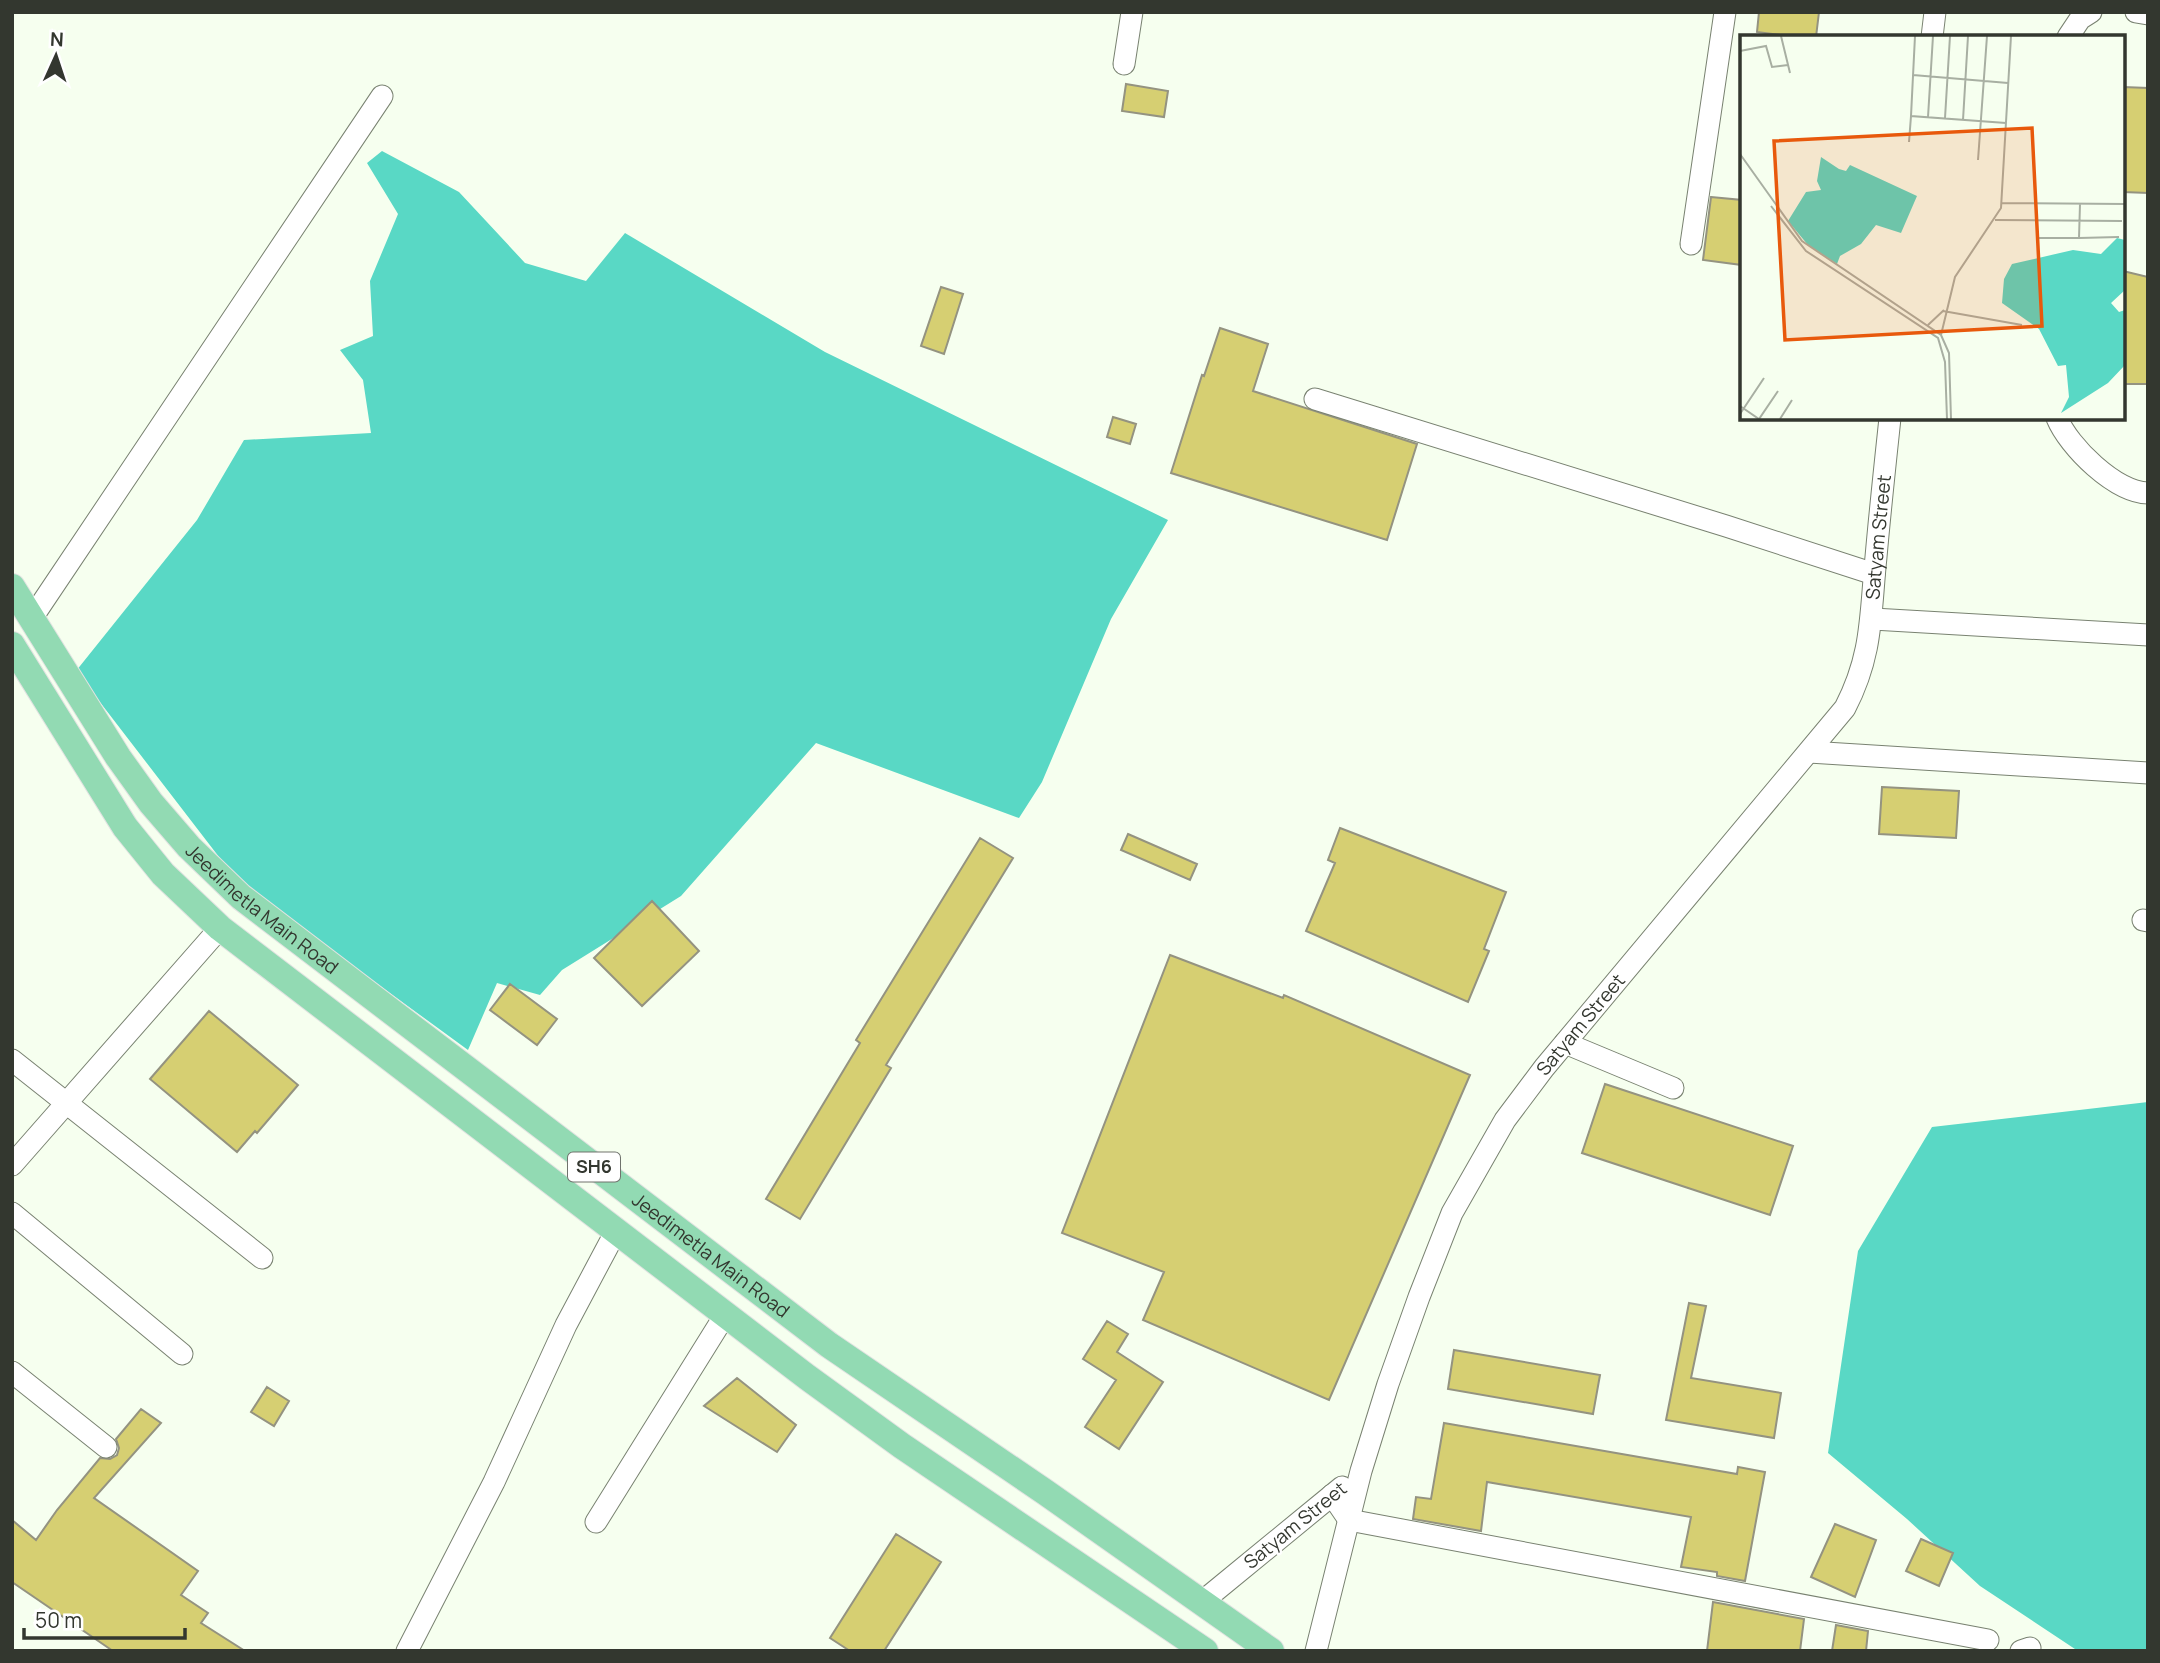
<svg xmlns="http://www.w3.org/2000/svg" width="2160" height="1663" viewBox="0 0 2160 1663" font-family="Manrope,sans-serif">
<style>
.water{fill:#59d8c5}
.building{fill:#d6cf72;stroke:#949380;stroke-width:2}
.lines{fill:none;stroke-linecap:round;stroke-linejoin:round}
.minor-casing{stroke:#798271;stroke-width:23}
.major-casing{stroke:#e2e3e2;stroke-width:28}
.minor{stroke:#fff;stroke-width:21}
.major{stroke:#92dab3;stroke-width:26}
.labels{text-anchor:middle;stroke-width:5;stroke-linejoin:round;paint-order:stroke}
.shield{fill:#fff;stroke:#70736d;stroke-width:2}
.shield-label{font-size:18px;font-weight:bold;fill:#33372f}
.street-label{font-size:19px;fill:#33372f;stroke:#fff}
.inset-road{fill:none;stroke:#a8afa2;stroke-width:2}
.view{fill:#e8590c;fill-opacity:0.15;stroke:#e8590c;stroke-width:3.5}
.inset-edge{fill:none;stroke:#33372f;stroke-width:3.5}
</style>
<rect width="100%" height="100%" fill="#f6ffef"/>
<path class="water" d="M382,151L459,192L525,263L586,281L625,233L825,352L1168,520L1111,619L1042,782L1019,818L816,743L681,896L562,970L540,995L497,983L468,1050L239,883L76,671L197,520L244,440L371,433L363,380L340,350L373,336L370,281L398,214L367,163Z
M2148,1102V1651H2078L1980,1586L1907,1519L1828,1453L1858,1251L1932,1127Z"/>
<path class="building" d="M1759,12H1819L1816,37H1795L1757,32Z
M1126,84L1168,91L1164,117L1122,111Z
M2123,87L2148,88V193L2123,192Z
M1711,197L1742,200V265L1703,260Z
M2123,271L2148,277V384H2123Z
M941,287L963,294L944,354L921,346Z
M1220,328L1268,344L1253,391L1417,444L1387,540L1171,473L1202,375L1204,376Z
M1113,417L1136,424L1130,444L1107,437Z
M1882,787L1959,791L1956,838L1879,834Z
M1340,828L1506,892L1484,949L1489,951L1468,1002L1306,931L1335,863L1328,860Z
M1128,834L1197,864L1190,880L1121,850Z
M980,838L1013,858L886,1065L891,1068L800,1219L766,1199L860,1043L856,1040Z
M652,901L699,951L642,1006L594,958Z
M1170,955L1283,998L1284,995L1470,1075L1329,1400L1143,1320L1164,1272L1062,1233Z
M510,984L557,1019L537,1045L490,1010Z
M209,1011L298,1085L257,1133L255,1131L237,1152L150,1079Z
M1605,1084L1793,1146L1770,1215L1582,1153Z
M1689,1303L1706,1306L1691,1378L1781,1393L1774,1438L1666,1420Z
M1107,1321L1128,1334L1117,1352L1163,1382L1119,1449L1085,1427L1116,1380L1083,1359Z
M1454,1350L1600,1375L1593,1414L1448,1389Z
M737,1378L796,1425L777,1452L704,1406Z
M267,1387L289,1401L274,1426L251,1412Z
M141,1409L161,1423L94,1498L198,1571L181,1595L208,1613L201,1623L245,1651H113L12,1582V1520L36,1540L57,1510L100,1458L110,1459L117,1455L119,1448L116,1439Z
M1444,1423L1737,1474L1738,1467L1765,1472L1745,1581L1717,1576V1572L1681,1567L1691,1517L1487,1482L1481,1531L1413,1519L1416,1497L1431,1499Z
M1835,1524L1876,1540L1855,1597L1811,1577Z
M896,1534L941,1562L884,1651H850L830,1638Z
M1921,1539L1953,1553L1939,1586L1906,1571Z
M1713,1602L1804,1619L1800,1651H1707Z
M1836,1625L1868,1631L1866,1651H1832Z"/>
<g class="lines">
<g class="minor-casing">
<g id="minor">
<path d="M2136,12L2148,14"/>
<path d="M1932,37L1935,12"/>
<path d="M2068,37L2080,19L2091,12"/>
<path d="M1124,64L1132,12"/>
<path d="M1691,244L1725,12"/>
<path d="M1315,399L1726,526L1874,574"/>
<path d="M2057,418C2069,447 2115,492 2148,493"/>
<path d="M32,618L382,96"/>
<path d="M1873,619L2148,635"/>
<path d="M1809,752L2148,773"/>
<path d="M2143,920L2148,921"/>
<path d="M1565,1043L1673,1088"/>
<path d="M12,1060L262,1258"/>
<path d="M12,1165L220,928"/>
<path d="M12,1213L182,1354"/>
<path d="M12,1372L106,1447"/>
<path d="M1332,1495L1349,1520L1988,1640"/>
<path d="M596,1522L725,1315"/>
<path d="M1203,1601L1342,1487"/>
<path d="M407,1651L494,1482L566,1325L616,1231"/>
<path id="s1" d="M1316,1651L1361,1471L1388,1384L1419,1297L1452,1213L1505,1120L1544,1068L1845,708C1873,654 1870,615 1876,557C1880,511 1885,465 1890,418"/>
<path d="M2021,1651L2030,1648"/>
</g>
</g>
<g class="major-casing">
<g id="major">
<path id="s2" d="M12,587L118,757L151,803L189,847L241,897L829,1345L1045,1492L1271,1651"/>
<path d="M12,645L125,827L163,874L220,928L807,1377L902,1446L1205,1651"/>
</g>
</g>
<use href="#minor" class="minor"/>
<use href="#major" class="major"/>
</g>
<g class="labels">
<rect class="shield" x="568" y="1152.5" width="52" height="29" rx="5"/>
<g class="shield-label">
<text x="594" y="1173">SH6</text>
</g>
<g class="street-label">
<text dy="7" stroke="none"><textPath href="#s1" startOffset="1276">Satyam Street</textPath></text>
<text dy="7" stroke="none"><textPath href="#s2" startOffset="411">Jeedimetla Main Road</textPath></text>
<text dy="7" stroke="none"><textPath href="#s1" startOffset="688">Satyam Street</textPath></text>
<text dy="7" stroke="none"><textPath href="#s2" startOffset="978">Jeedimetla Main Road</textPath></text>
<text transform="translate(1295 1525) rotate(-39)" y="7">Satyam Street</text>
</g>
</g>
<g transform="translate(1740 35)">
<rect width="385" height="385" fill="#f6ffef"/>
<path d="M81,122L99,134L106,136L110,130L177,161L161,198L136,190L121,209L100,221L97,229L68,210L48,186L66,157L81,155L77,146ZM377,203L385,205V255L371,268L379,277L385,275V330L368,348L321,378L329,362L326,330L318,331L299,294L262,268L264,244L272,229L333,215L361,219Z" fill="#59d8c5"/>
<path class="inset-road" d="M41,1L50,38M175,1L171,81L266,88M0,16L26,11L32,32L48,30M173,40L268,48M188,82L193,1M205,83L210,1M223,85L228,1M169,107L171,81M0,119L62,206L201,300L209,318L211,384M238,125L247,1M262,168L385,169M31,171L66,216L198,303L205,327L207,384M255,185L382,186M296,203H339L340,169M339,203L379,202M203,276L282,290M188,290L204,275M201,300L215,242L261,173L271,1M0,371L19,384L38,356M0,379L24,343M40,384L52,365"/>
<path class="view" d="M292,93L302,291L45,305L34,106Z"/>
<rect width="385" height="385" class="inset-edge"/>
</g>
<rect width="2160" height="1663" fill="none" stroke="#33372f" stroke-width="28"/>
<g transform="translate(56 56) rotate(3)" stroke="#ffffff" stroke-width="5" paint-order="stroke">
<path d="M0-5L12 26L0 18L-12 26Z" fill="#33372f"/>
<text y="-10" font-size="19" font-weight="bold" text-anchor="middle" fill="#33372f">N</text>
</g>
<path d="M24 1628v10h161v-10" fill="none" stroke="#33372f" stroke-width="3.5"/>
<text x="35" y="1628" font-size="21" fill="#33372f" stroke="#ffffff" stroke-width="5" paint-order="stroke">50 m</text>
</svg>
